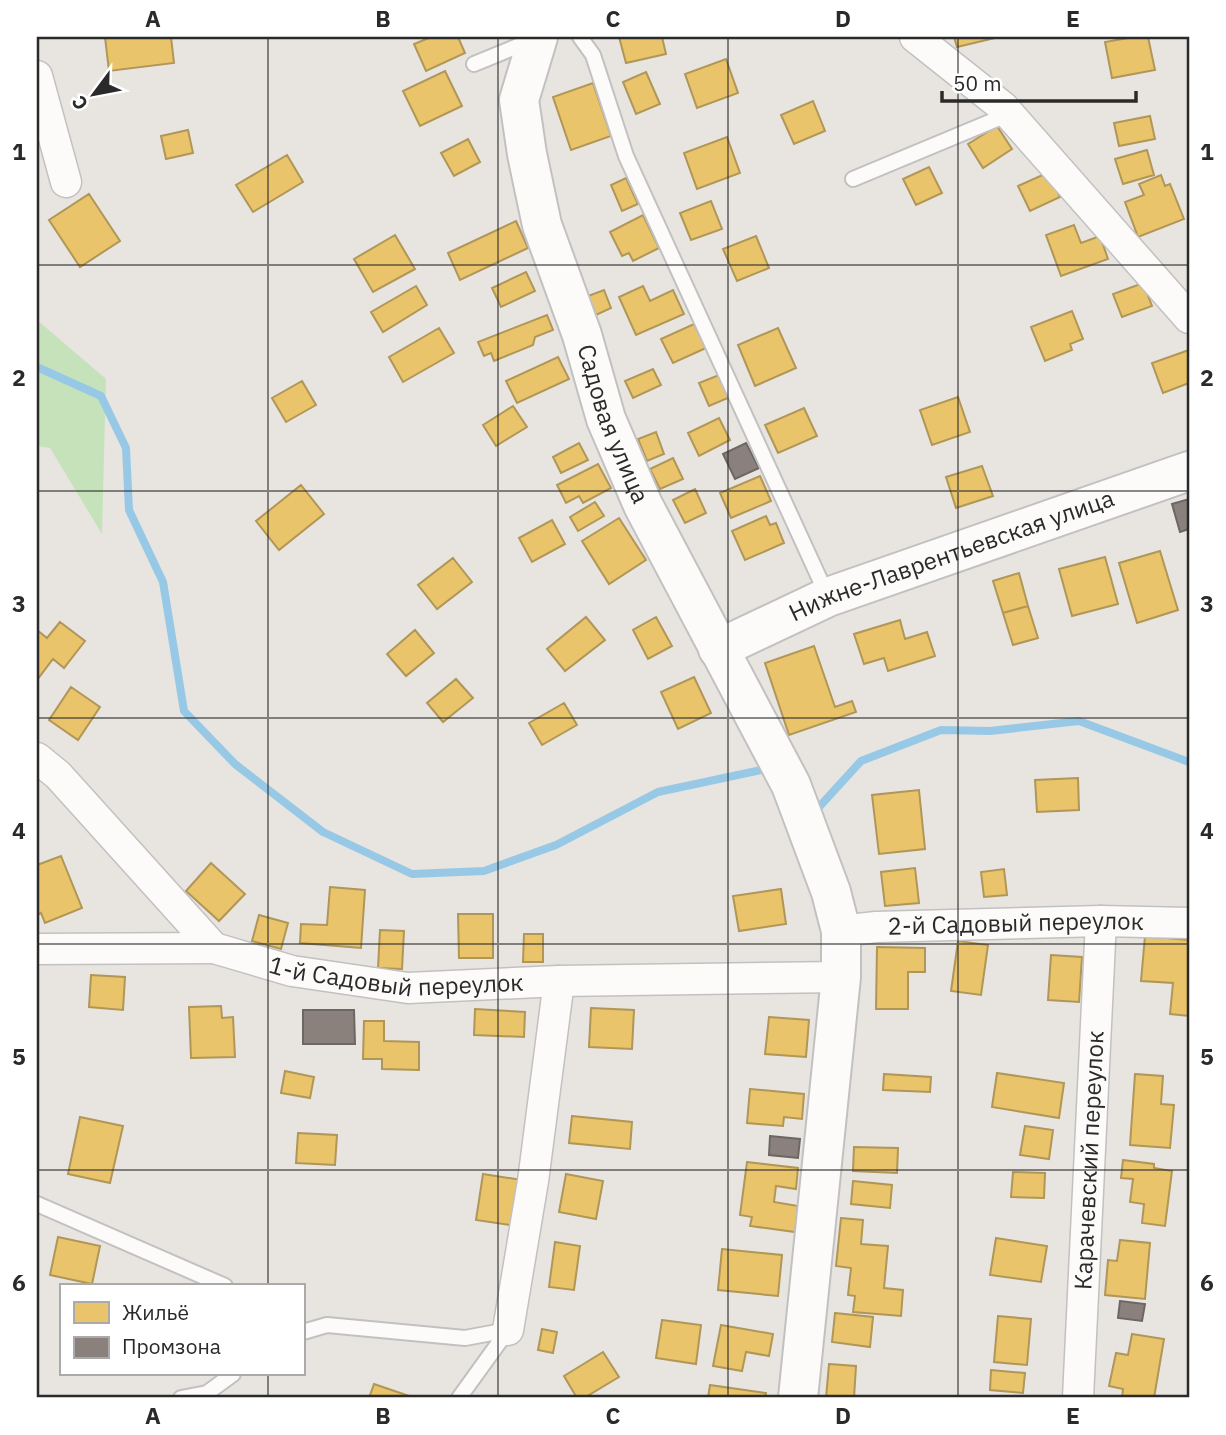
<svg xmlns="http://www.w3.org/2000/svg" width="1226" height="1435" viewBox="0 0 1226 1435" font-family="'IBM Plex Sans',sans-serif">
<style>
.green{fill:#c6e2ba}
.homes{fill:#e9c46a;stroke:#b09657;stroke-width:2}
.industry{fill:#8a817c;stroke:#6d6763;stroke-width:2}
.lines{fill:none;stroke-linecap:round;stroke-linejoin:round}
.stream{stroke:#97c9e6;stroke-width:8}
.lane-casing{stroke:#c2c1c1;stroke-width:18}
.street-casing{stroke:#c2c1c1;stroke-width:33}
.secondary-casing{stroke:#c2c1c1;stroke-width:42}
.lane{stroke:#fcfbfa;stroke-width:14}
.street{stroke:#fcfbfa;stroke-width:30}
.secondary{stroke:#fcfbfa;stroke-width:38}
.grid{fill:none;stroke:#2a2a2a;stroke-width:2;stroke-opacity:0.55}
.labels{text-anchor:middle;stroke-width:7;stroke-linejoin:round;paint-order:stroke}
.street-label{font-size:24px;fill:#2a2a2a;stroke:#fff}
.neatline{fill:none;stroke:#2a2a2a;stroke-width:2.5}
.grid-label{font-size:23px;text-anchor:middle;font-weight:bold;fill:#2a2a2a}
</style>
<rect width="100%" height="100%" fill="#e8e5e0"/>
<path class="green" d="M37,320L106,379L102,534L50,448L37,446Z"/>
<path class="homes" d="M105,37H171L174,63L109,71Z
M431,37H458L465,53L426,71L414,44Z
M619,37H662L666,54L626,63Z
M954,37H999L957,47Z
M1134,37H1148L1155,70L1112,78L1105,42Z
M726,59L738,93L697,108L685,74Z
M445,71L462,106L420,126L403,91Z
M646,72L660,104L636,114L623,82Z
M593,83L611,136L571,150L553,97Z
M813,101L825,131L794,144L781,115Z
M1150,116L1155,139L1119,146L1114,123Z
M997,126L1012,149L983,168L968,144Z
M188,130L193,153L166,159L161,136Z
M727,137L740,173L697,189L684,153Z
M468,139L480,162L454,176L441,153Z
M1147,150L1154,175L1123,184L1115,159Z
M287,155L303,182L253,212L236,185Z
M929,167L942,193L916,205L903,179Z
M1049,172L1060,197L1030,211L1018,186Z
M1161,175L1165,186L1170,184L1184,219L1138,237L1125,202L1144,195L1139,184Z
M626,178L638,204L622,211L611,185Z
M89,194L120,241L80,267L49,220Z
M711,201L722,229L691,240L680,213Z
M643,215L659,248L633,261L629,253L622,256L610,232Z
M516,221L528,248L460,280L448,253Z
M1074,225L1081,243L1100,236L1108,259L1061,276L1046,235Z
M395,235L415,269L373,292L354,259Z
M756,236L769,268L737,281L723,249Z
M526,272L535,291L501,307L492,288Z
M1143,283L1152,306L1122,317L1113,294Z
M416,286L427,305L383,332L371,312Z
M643,286L650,301L673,290L684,314L636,335L619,297Z
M604,290L611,308L596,315L588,296Z
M1072,311L1083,339L1070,344L1072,350L1045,361L1031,327Z
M547,315L553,330L535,337L533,345L494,361L491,353L484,356L478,342Z
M694,324L706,348L673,363L661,339Z
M439,328L454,353L403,382L389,357Z
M778,328L796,368L755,386L738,345Z
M1189,350V383L1163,393L1152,363Z
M558,357L569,379L517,403L506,381Z
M653,369L661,385L633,398L625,381Z
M719,375L728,398L709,406L699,383Z
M302,381L316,405L286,422L272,398Z
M958,397L970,432L932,445L920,410Z
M513,406L527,427L496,446L483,425Z
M804,408L817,436L778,453L765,425Z
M719,418L730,440L699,456L688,433Z
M656,432L664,454L647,461L638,439Z
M579,443L588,460L561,473L553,457Z
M673,458L683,479L660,489L650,469Z
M598,464L611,488L583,503L579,496L566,503L557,485Z
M982,466L993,496L956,508L946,477Z
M760,476L771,501L731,518L720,493Z
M301,485L324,514L279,550L256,521Z
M695,489L706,513L685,523L673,500Z
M595,502L604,516L578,531L570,517Z
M766,516L770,525L776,523L784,543L745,560L732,531Z
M619,518L646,560L609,584L582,541Z
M552,520L565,544L532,562L519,538Z
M1160,551L1178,610L1137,623L1119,563Z
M1105,557L1118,604L1072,616L1059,569Z
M453,558L472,582L437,609L418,585Z
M1019,573L1028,606L1003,613L993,581Z
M1028,606L1038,638L1013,645L1003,613Z
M586,617L605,640L565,671L547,649Z
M656,617L672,646L648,659L633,630Z
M900,620L905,639L927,632L935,656L888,671L884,658L864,664L854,634Z
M60,622L85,641L64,668L53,659L37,680V630L47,638Z
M415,630L434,653L406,676L387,654Z
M814,646L835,707L852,701L856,712L789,735L765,663Z
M694,677L711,713L678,729L661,692Z
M456,679L473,698L443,722L427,703Z
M71,687L100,707L78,740L49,720Z
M564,703L577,725L542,745L529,723Z
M1078,778L1079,810L1037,812L1035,780Z
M919,790L925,849L879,854L872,795Z
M61,856L82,908L45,923L41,913L37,915V865Z
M211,863L245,894L219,921L186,891Z
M915,868L919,903L885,906L881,872Z
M1004,869L1007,895L984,897L981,872Z
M330,887L365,890L361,948L300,943L301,924L327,925Z
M781,889L786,924L739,931L733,896Z
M458,914H493V958H459Z
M259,915L288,923L281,949L252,941Z
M380,930L404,931L402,969L378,968Z
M524,934H543V962H523Z
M1145,936L1188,940L1189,1016L1170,1014L1173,983L1141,981Z
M958,941L988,945L981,995L951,991Z
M877,947L925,948V972H908V1009H876Z
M1051,955L1082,957L1079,1002L1048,1000Z
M91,975L125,977L123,1010L89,1007Z
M221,1006L222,1018L233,1017L235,1057L191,1058L189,1007Z
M591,1008L634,1010L632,1049L589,1047Z
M475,1009L525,1012L524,1037L474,1035Z
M769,1017L809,1020L806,1057L765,1054Z
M364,1021H384V1041L419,1042V1070L382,1069V1059H363Z
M285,1071L314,1077L310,1098L281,1093Z
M997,1073L1064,1083L1059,1118L992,1107Z
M884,1074L931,1077L930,1092L883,1090Z
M1135,1074L1163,1076L1161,1104L1174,1105L1170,1148L1130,1145Z
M750,1089L804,1094L802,1119L784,1117L783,1126L747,1123Z
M572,1116L632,1122L630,1149L569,1143Z
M80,1117L123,1126L110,1183L68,1174Z
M1025,1126L1053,1130L1049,1159L1020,1155Z
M298,1133L337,1135L335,1165L296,1163Z
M854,1147L898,1148L897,1173L853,1171Z
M1123,1160L1154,1164V1168L1172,1171L1165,1226L1142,1223L1144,1204L1130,1202L1133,1179L1121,1178Z
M747,1162L798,1168L796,1189L776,1186L774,1202L798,1206L795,1232L750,1226L752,1217L740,1215Z
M1013,1172L1045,1173L1044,1198L1011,1197Z
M483,1174L522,1180L516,1226L476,1220Z
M566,1174L603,1181L596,1219L559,1212Z
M853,1181L892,1185L890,1208L851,1204Z
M841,1218L863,1220L861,1244L888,1246L884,1288L903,1290L901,1316L853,1312L855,1296L848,1295L851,1268L836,1266Z
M58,1237L100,1246L92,1284L50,1275Z
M996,1238L1047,1246L1041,1282L990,1275Z
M1120,1240L1150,1243L1145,1299L1105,1295L1108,1260L1117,1261Z
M555,1242L580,1246L574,1290L549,1287Z
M722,1249L782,1255L778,1296L718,1290Z
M835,1313L873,1317L870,1347L832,1342Z
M998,1316L1031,1319L1027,1365L994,1362Z
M662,1320L701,1325L696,1364L656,1358Z
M721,1325L773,1334L769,1356L746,1352L742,1371L713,1366Z
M542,1329L557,1332L553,1353L538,1350Z
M1132,1334L1164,1339L1154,1398H1122L1123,1389L1109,1386L1116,1353L1128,1355Z
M603,1352L619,1377L584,1398H577L564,1376Z
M829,1364L856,1366L854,1398H862H826Z
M991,1370L1025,1373L1023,1393L990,1390Z
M374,1384L415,1398H369Z
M710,1385L766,1393L765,1398H708Z"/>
<path class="industry" d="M746,443L759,468L735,479L723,454Z
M1189,499V529L1180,532L1172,504Z
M303,1010H354L355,1044H303Z
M770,1136L800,1139L798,1158L769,1155Z
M1120,1301L1145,1304L1142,1321L1118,1318Z"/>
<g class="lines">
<path class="stream" d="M37,367L101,396L126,448L129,510L163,582L184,711L235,764L323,832L412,874L484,871L556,845L658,792L766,769L768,772
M810,808L820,806L861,761L941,730L990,731L1079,721L1189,762"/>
<g class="lane-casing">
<path id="lane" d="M580,37L593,55L626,156L827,595
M474,64L530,41
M853,179L1009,114
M37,1204L225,1286
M303,1332L327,1325L465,1338L508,1330
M181,1398L207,1393L233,1374
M459,1398L508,1330"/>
</g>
<g class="street-casing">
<g id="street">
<path d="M915,37L1003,107L1189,318"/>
<path d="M37,76L66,182"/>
<path id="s1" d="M37,758L58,775L214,948L292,971L408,988L559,981L841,977"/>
<path id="s2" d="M841,931L876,927L1101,921L1189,923"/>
<path d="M37,949L214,948"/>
<path d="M508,1330L533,1181L559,981"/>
<path id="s3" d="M1078,1398L1101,921"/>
</g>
</g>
<g class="secondary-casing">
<g id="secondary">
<path id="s4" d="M538,37L519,100L527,154L542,225L582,335L606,419L643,505L791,785L831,892L841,931V977L798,1398"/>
<path id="s5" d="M718,649L828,597L1189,471"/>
</g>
</g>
<use href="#lane" class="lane"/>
<use href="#street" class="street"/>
<use href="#secondary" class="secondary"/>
</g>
<path class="grid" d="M268,37V1286M498,37V1398M728,37V1398M958,37V1398M37,265H1189M37,491H1189M37,718H1189M37,944H1189M37,1170H1189M268,1374V1398"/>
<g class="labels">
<g class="street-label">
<text dy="8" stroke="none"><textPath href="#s4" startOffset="404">Садовая улица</textPath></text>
<text dy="8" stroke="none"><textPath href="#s5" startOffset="252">Нижне-Лаврентьевская улица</textPath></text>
<text dy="8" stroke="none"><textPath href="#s2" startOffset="175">2-й Садовый переулок</textPath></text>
<text dy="8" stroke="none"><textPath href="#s1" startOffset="446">1-й Садовый переулок</textPath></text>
<text dy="8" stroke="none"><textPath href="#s3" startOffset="238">Карачевский переулок</textPath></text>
</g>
</g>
<rect width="1226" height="1435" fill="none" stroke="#ffffff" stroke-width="77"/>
<rect x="60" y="1284" width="245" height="91" fill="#ffffff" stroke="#aaaaaa" stroke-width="2"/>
<rect x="74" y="1302" width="35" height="21" fill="#e9c46a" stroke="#aaaaaa" stroke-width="2"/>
<text x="122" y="1320" font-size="21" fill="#2a2a2a">Жильё</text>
<rect x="74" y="1337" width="35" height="21" fill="#8a817c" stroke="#aaaaaa" stroke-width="2"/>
<text x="122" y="1354" font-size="21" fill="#2a2a2a">Промзона</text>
<g transform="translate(94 94) rotate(238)" stroke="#ffffff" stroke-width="5" paint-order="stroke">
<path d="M0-5L12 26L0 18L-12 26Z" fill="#2a2a2a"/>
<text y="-10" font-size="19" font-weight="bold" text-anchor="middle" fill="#2a2a2a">С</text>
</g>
<path d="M942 91v10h194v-10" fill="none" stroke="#2a2a2a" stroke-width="3.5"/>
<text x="953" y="91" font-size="21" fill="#2a2a2a" stroke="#ffffff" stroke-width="5" paint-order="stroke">50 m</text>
<rect x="38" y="38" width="1150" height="1358" class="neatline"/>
<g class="grid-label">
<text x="153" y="27">A</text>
<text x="383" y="27">B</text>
<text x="613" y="27">C</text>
<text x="843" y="27">D</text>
<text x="1073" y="27">E</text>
<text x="19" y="160">1</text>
<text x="1207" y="160">1</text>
<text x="19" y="386">2</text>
<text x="1207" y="386">2</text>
<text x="19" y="612">3</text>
<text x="1207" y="612">3</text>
<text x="19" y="839">4</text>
<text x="1207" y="839">4</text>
<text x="19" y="1065">5</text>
<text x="1207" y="1065">5</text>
<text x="19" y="1291">6</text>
<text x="1207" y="1291">6</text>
<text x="153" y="1424">A</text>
<text x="383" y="1424">B</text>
<text x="613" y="1424">C</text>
<text x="843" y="1424">D</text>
<text x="1073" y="1424">E</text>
</g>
</svg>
